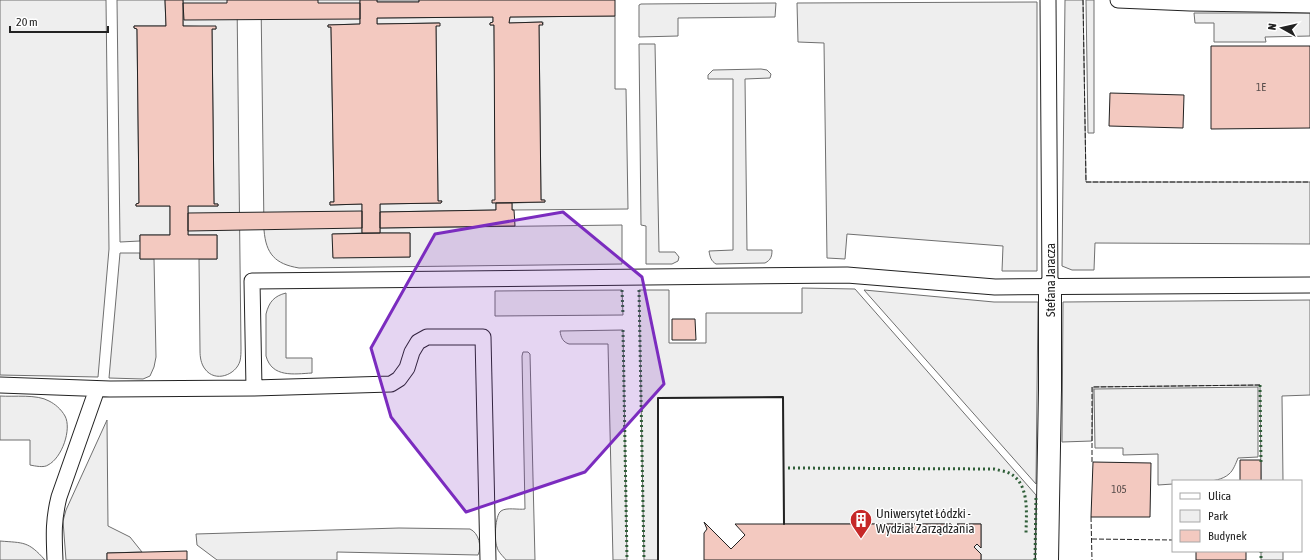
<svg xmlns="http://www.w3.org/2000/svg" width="1310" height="560" viewBox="0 0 1310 560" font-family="'Asap Condensed',sans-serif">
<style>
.green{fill:#eee;stroke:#6f6f6f}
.building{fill:#f3c9c0;stroke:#222}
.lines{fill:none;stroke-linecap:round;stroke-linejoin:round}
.lane-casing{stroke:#222;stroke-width:17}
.street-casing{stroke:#222;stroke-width:24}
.lane{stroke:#fff;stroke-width:15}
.street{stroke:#fff;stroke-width:22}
.hedge{stroke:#2f5e38;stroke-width:3;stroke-dasharray:2 3;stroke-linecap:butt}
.fence{stroke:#222;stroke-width:1;stroke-dasharray:5 2;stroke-linecap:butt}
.wall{stroke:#222;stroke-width:2}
.marked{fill:#7b2cbf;fill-opacity:0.2;stroke:#7b2cbf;stroke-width:3;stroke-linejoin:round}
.labels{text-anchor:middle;stroke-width:3;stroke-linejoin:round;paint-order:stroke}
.number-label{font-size:11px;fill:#564c4a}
.street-label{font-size:13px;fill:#222;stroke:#fff}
.poi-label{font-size:13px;fill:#222;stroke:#fff;text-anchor:start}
</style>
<rect width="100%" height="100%" fill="#fff"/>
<path class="green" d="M0,0H106L109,249L98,377L0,375Z
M117,0H165L166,26H134V28L137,29L139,203L136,204V206H170V235H140V241L120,242Z
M183,0H237L241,348C241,352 241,357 240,361C236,375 215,383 205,369C201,364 200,357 200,351L199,259H217V235H188V206H218V204H214L212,29H216V27L183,26Z
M261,0H360V24L328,25V27H331L334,202H330V205L362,204V233L333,234V257H410V233H380V228L622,225V264L299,268C275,264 266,254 264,230Z
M377,0H419V2H377Z
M1065,0H1083L1086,182H1310V244L1095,243L1094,270H1072L1062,266Z
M1086,0H1094V133H1088Z
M1037,2V271H1002L1003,246L847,234L845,259L827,258L824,43L798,42L797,3Z
M776,3L775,17L678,18V36L639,37V5L641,4Z
M1194,13H1310V36L1265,37L1266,42H1214V23H1195Z
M615,16V89H626L628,209L512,210V203L545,202L544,200H541L539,25L543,24V22L509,23L510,17Z
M493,17V22L490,23V25H494L496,210L380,212V204L441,203L442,201H438L436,26L439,23L377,24V18Z
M639,44H655L659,252H675L679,257L678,261L672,264H646V226L641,225Z
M761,69L767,70L771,74L770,78L745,79L747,250H772C772,256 771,260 765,263L716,264C711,261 710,257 709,251L733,250V79H708V75L713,70Z
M120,253H140V259H154L156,357L154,367L150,376L143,379L109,378Z
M802,288L855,289L1036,495L1035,560H981V554L974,547L977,544L981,548V524H957L961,528H955L951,524H784L783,397L658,398V560H644L639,290H669V343H706V313H802Z
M622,290L623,315L495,316V291Z
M864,290L994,302H1038L1036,484Z
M286,293V358H312V373C294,374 272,378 266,356V314C269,302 274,296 286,293Z
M1310,300V395L1282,396L1283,481H1261L1260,385L1093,387L1092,441L1062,442L1063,302Z
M623,330L627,560H613L608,344H569C563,342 561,338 560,331Z
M523,352H528L530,354L535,560H506C503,556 498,552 497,547C494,541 495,515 501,511C506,507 519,510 525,509L522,356Z
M1258,387V457L1238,458C1236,463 1233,471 1229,474C1217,485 1189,481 1173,481V484L1158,485V454L1123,455V448H1095L1094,389Z
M0,396C14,397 37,394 49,401C55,404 61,409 65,416C72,429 62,458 48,465C44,468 35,466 30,465V440H0Z
M107,420L108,526L130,537L142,552L107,553V560H66L63,521L66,510Z
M399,528L470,529C479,533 482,547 478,555L337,552V560H217L197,545L196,534Z
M0,541C24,543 28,541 45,560H0Z
M1261,551H1283V560H1261Z"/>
<path class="building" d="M165,0H183V26H216V29H212L214,204H218V206H188V235H217V259H140V235H170V206H136V204L139,203L137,29L134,28V26H166Z
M227,0H318V3H360V19L184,20L183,3H227Z
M360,0H377V2H419V0H615V16L510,17L509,23L542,22L543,25H539L541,200H545V202L492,203V200H495L494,25H490V23L493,22V17L377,18V24L440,23V26H436L438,201H442L441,203L380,204V233H362V204L330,205V202H334L331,27H328V25L360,24Z
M1211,46H1310V128L1211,129Z
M1110,93L1184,95L1183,128L1109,126Z
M496,203H512V210H514L515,226L380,228V212L496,210Z
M362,211V228L188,231V213Z
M380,233H410V257L333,258L332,234Z
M672,319H695L696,340H672Z
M1240,460H1261V481H1240Z
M1093,462L1151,463L1150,517H1091Z
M704,522L731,549L745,535L735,524H951L955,528H961L957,524H981V548L977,544L974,547L981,554V560H704V533L707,529Z
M187,551V560H107V553Z
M1196,551H1246V560H1196Z"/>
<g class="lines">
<g class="lane-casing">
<path id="lane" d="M1048,0L1050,286
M1118,0L1190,3L1310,5
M0,385L110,389L254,388L252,281L847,275L995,287L1310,285
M254,388L391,384L399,379L407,368L412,352L418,342L427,337H483L488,560
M55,560C54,536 53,521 59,497L97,389"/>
</g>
<g class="street-casing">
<path id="street" d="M1047,560L1050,390V286"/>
</g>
<use href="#lane" class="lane"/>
<use href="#street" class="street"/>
<path class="hedge" d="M622,290L623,315
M639,290L644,560
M623,330L627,560
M1260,385L1261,463
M788,468L994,469C998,470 1003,471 1007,472C1031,482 1026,514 1026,535
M1261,551V560
M1035,560L1036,495"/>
<path class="fence" d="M1083,0L1086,182H1310
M1092,462V387L1260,385
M1091,517L1092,560
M1092,539L1173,540"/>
<path class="wall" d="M658,560V398L783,397L784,524"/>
</g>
<path class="marked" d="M563,212L642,277L664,384L585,472L466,512L391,417L371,348L435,234Z"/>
<defs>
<g id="building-pin" transform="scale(1.15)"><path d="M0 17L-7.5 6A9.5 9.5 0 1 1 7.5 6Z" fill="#c62828" stroke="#fff"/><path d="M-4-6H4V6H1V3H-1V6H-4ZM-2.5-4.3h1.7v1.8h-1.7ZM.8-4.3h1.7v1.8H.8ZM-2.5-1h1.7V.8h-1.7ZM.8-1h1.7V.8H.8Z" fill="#fff"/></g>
</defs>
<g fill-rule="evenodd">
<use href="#building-pin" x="861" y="520"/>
</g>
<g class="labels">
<g class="number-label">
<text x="1261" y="91">1E</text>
<text x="1119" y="493">105</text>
</g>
<g class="street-label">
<text transform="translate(1050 280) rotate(-90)" y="5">Stefana Jaracza</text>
</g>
<g class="poi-label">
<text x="876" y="518">Uniwersytet Łódzki -<tspan x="876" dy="15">Wydział Zarządzania</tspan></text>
</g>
</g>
<rect x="1172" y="480" width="130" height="72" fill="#ffffff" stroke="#a7a7a7"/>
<rect x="1180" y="493" width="20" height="6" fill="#ffffff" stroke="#a7a7a7"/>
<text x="1208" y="500" font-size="12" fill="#222222">Ulica</text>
<rect x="1180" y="510" width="20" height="12" fill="#eeeeee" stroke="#a7a7a7"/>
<text x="1208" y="520" font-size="12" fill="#222222">Park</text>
<rect x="1180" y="530" width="20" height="12" fill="#f3c9c0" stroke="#a7a7a7"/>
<text x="1208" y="540" font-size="12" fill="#222222">Budynek</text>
<g transform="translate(1282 28) rotate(278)" stroke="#ffffff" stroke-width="3" paint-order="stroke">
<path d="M0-3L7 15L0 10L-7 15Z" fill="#222222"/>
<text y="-6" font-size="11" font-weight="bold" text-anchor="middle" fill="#222222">N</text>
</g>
<path d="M10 26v6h98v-6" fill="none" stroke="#222222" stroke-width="2"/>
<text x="16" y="26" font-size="12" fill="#222222" stroke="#ffffff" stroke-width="3" paint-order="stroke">20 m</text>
</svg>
